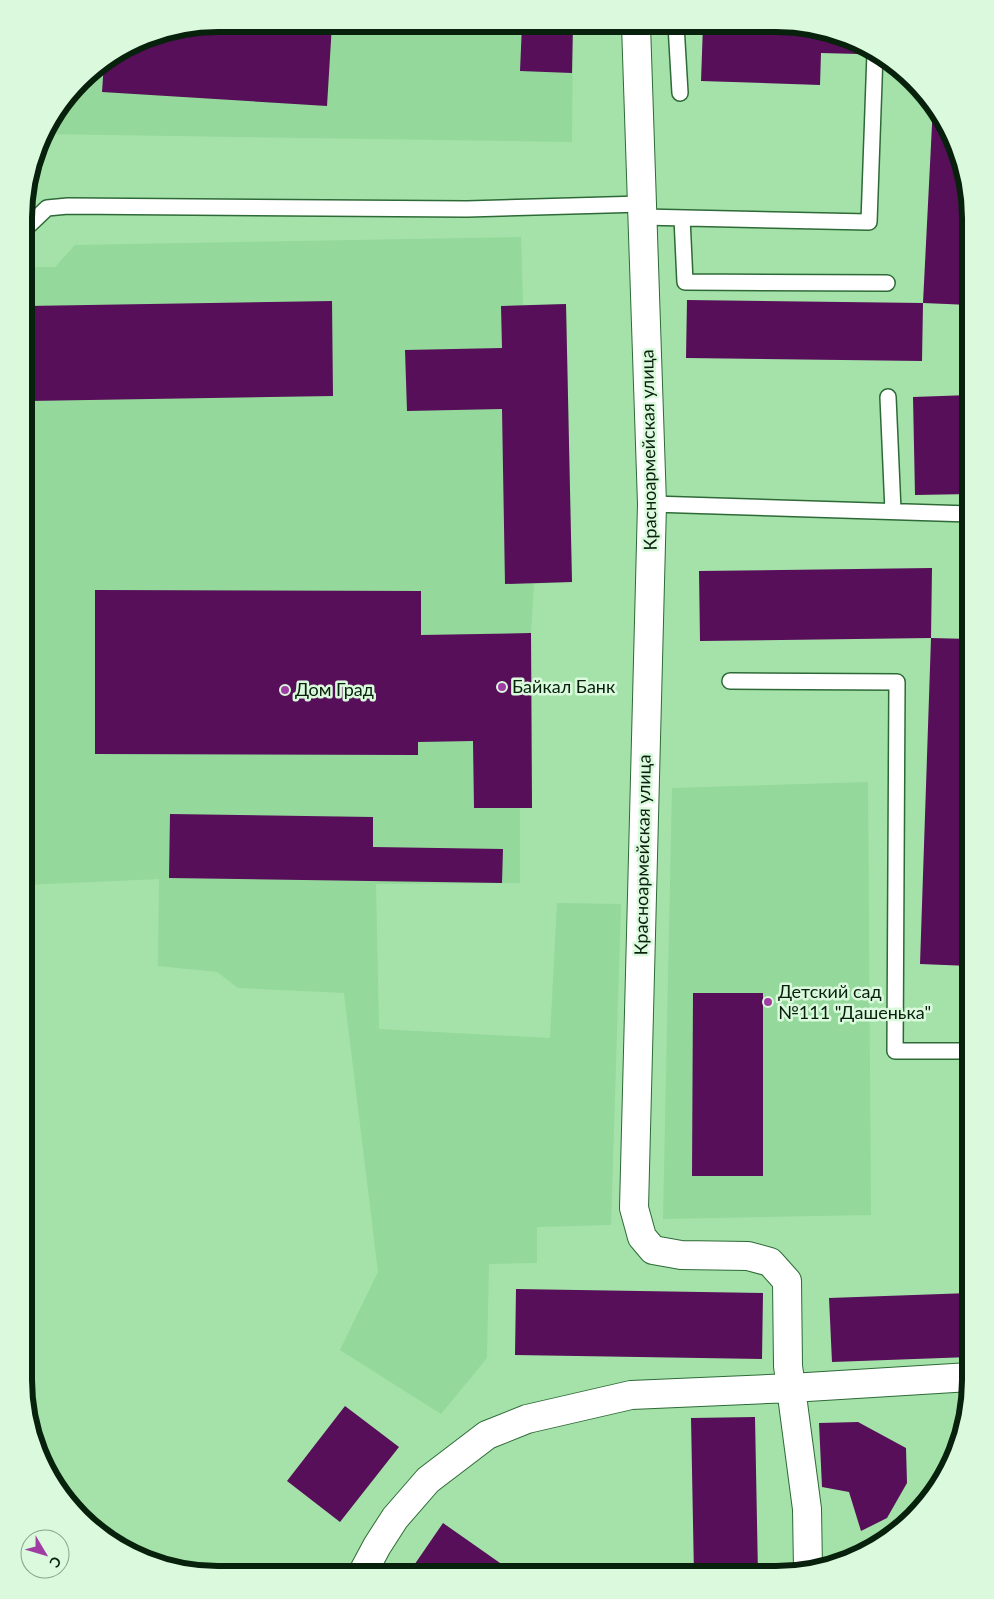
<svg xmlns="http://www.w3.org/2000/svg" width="994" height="1599" viewBox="0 0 994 1599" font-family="Lato,sans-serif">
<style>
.built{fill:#94d89b}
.building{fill:#560f58}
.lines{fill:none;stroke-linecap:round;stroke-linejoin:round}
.lane-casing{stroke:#2e6a37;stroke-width:18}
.street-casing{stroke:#2e6a37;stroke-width:30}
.lane{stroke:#fff;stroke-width:15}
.street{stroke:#fff;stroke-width:28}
.poi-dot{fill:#a03da3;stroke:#dbfadd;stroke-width:2}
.labels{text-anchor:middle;stroke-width:5;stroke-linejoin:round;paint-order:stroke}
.street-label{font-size:18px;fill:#08210c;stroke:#dbfadd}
.poi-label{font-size:18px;fill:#08210c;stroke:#dbfadd;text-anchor:start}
.rim{fill:none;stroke:#08210c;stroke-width:6}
</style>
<rect width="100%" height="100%" fill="#a4e2a9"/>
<path class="built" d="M218,24L573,25L572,142L43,134L90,72L144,38Z
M521,237L523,305L566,304L572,582L534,584L531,633L532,808H520V883L376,884L379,1029L550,1038L557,903L621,904L611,1225L537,1227V1263L489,1264L487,1358L441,1414L340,1350L378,1272L344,993L238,988L217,972L158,966L159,879L24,885L25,267H55L75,245Z
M868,782L871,1215L663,1219L672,788Z"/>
<path class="building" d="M218,24H332L327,106L102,92L104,63L144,38Z
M522,25H573L572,73L520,71Z
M703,25H801L850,39L859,44V54L821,53L820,85L701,81Z
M933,105L956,144L970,218V305L923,303Z
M687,300L923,303L922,361L686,358Z
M332,301L333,396L28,401L27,306Z
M566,304L572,582L505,584L502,409L407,411L405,350L502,348L501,306Z
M970,395V494L915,495L913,397Z
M932,568L931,638L970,639V966L920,964L931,638L700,641L699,571Z
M95,590L421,591V635L531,633L532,808H474L473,741L418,742V755L95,754Z
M170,814L373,817V847L503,849L502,883L169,878Z
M693,993H763V1176H692Z
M516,1289L763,1293L762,1359L515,1355Z
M970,1293V1357L832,1362L829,1298Z
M345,1406L399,1447L340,1522L287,1481Z
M755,1417L758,1575H694L691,1418Z
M858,1422L906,1448L907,1483L887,1518L861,1531L849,1492L822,1487L819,1423Z
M443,1523L517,1575L408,1574Z"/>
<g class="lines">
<g class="lane-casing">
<path id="lane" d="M676,25L680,93
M642,217L869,222L875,53
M682,218L685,282L887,283
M25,229L47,208L68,206L467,209L642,204
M888,397L893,511
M652,504L970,514
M730,681L897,682L895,1051H970"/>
</g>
<g class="street-casing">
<path id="street" d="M636,25L652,504L634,1208L642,1237L653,1250L681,1255L748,1256L770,1262L787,1281L788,1366L791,1388L970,1377
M362,1574L377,1546L395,1518L428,1480L487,1435L527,1419L631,1395L791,1388L807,1509L808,1569"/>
</g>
<use href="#lane" class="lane"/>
<use href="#street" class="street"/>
</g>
<g class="poi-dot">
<circle cx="502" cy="687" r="5"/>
<circle cx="285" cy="690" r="5"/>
<circle cx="768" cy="1002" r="5"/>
</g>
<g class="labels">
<g class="street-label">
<text transform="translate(649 450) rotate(-91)" y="6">Красноармейская улица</text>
<text transform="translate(643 855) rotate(-89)" y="6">Красноармейская улица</text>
</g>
<g class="poi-label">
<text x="512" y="693">Байкал Банк</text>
<text x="295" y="696">Дом Град</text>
<text x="778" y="998">Детский сад<tspan x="778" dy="21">№111 "Дашенька"</tspan></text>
</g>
</g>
<path d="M0 0H994V1599H0ZM218 32H776A186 186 0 0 1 962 218V1380A186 186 0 0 1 776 1566H218A186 186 0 0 1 32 1380V218A186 186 0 0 1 218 32Z" fill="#dbfadd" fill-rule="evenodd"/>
<path class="rim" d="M218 32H776A186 186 0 0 1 962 218V1380A186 186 0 0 1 776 1566H218A186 186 0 0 1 32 1380V218A186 186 0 0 1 218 32Z"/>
<g transform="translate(45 1554) rotate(128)"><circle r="24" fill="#dbfadd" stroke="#87a389"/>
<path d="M0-4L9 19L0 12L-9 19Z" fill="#a03da3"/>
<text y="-8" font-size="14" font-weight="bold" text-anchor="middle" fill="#08210c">С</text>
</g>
</svg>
